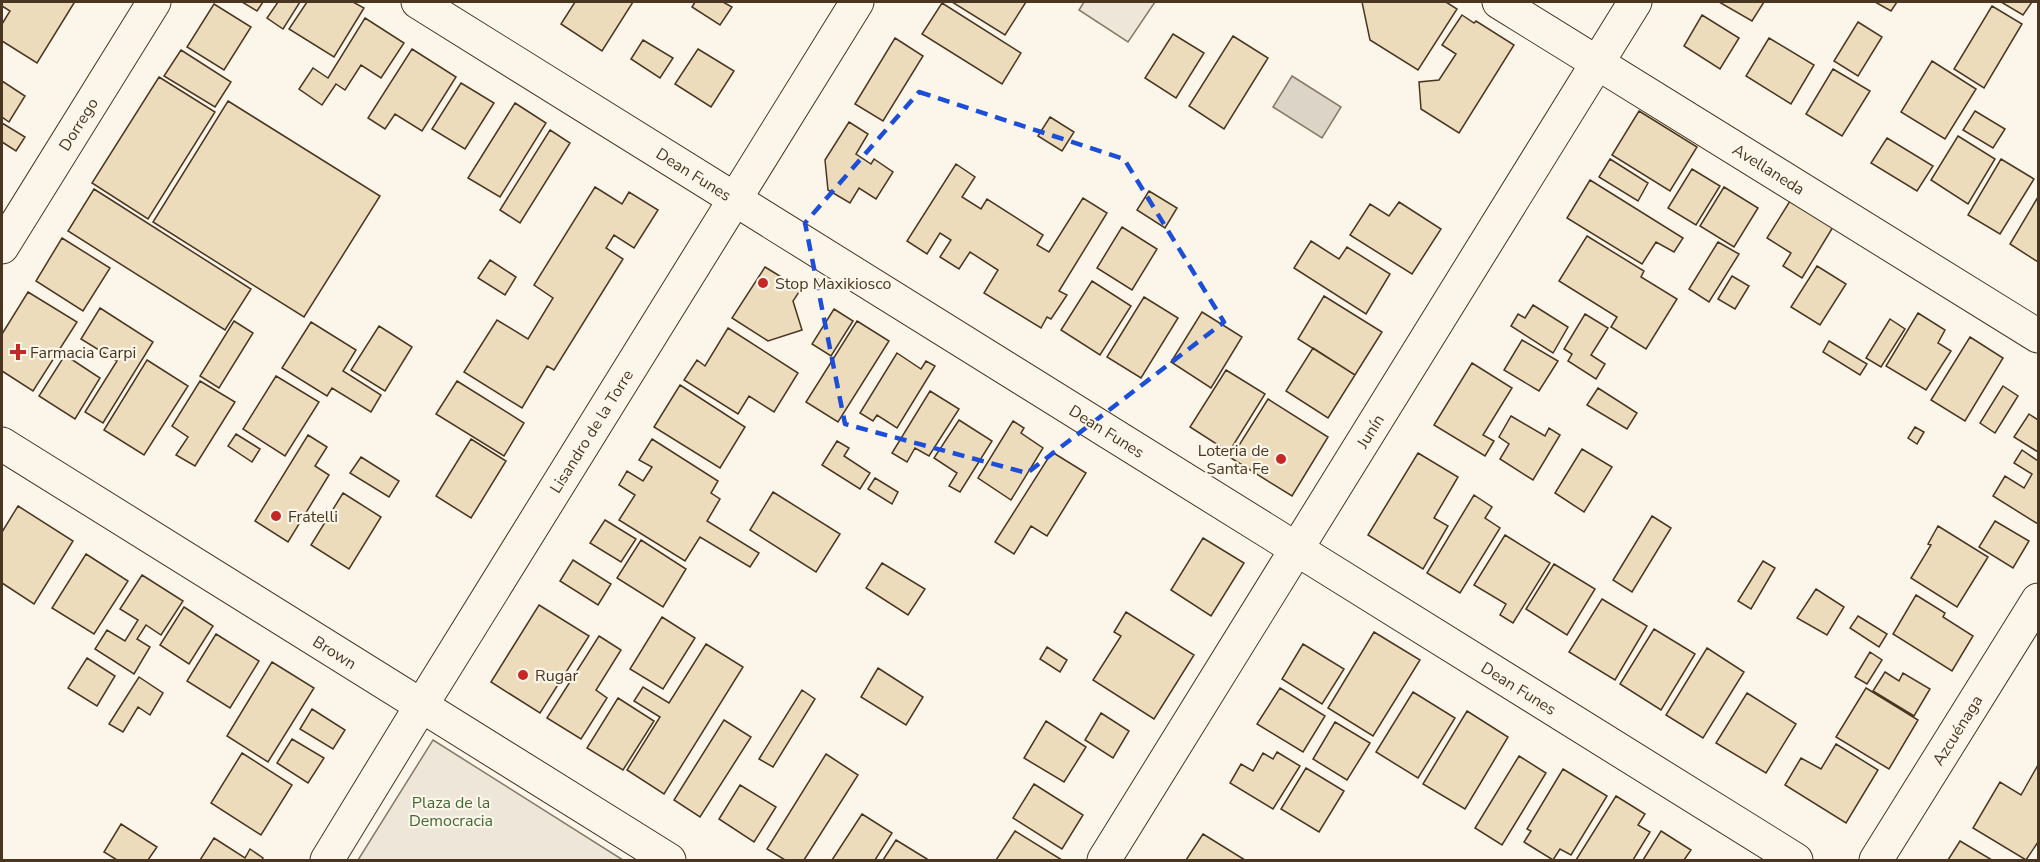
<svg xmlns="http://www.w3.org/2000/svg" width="2040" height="862" viewBox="0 0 2040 862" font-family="'Nunito Sans',sans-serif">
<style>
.green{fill:#ede6d9;stroke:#887966;stroke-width:1.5}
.water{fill:#dcd4c6;stroke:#887966;stroke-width:1.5}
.building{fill:#ecdcbc;stroke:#4a3520;stroke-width:1.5}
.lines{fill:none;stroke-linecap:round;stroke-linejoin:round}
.street-casing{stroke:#4a3520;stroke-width:35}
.secondary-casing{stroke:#4a3520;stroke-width:35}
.street{stroke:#fbf6e9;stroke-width:33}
.secondary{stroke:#fbf6e9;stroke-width:33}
.marked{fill:none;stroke:#1d4ed8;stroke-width:4.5;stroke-dasharray:12 8;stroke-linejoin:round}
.poi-dot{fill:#c62828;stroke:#fbf6e9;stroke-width:2}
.labels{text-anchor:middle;stroke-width:4.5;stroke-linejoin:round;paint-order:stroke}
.street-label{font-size:16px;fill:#4a3520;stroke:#fbf6e9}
.poi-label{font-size:16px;fill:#4a3520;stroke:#fbf6e9;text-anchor:start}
.park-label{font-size:16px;fill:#436837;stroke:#fbf6e9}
</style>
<rect width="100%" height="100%" fill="#fbf6e9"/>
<path class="green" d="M1084,2H1155L1128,42L1079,10Z
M433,740L623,860H358Z"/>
<path class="water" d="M1292,76L1341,107L1322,138L1273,107Z"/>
<path class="building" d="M2,2H72L74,3L37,63L2,41V24L10,11L2,6Z
M242,2H263L257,11Z
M278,2H300L283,29L267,18Z
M307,2H353L364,8L334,57L289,29Z
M575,2H633L602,51L561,24Z
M695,2H723L732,7L720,25L692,7Z
M952,2H1026L1005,35Z
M1362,2H1446L1457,9L1418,70L1370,40Z
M1719,2H1764L1752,21Z
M1875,2H1897L1891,11Z
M2001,2H2032L2023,15Z
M942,3L1021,53L1002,84L922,34Z
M214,4L251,27L224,70L187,47Z
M1992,6L2022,24L1984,88L1954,69Z
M1462,15L1474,23L1476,21L1514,45L1459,133L1421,109L1419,82L1439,80L1456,54L1442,45Z
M1702,15L1739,38L1720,69L1684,46Z
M365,18L404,43L381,78L361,65L345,90L336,84L322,105L299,89L313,68L328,78Z
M1858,22L1882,37L1858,76L1834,61Z
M1173,34L1204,53L1176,98L1145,78Z
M1233,36L1268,58L1224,129L1189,106Z
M895,38L923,56L883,121L855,104Z
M1769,38L1814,65L1791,104L1746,76Z
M643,40L673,58L660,78L631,59Z
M412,49L456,77L422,131L395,114L385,129L368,118Z
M698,49L734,71L711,107L675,84Z
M181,50L231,82L215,107L164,76Z
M1932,61L1976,89L1945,139L1901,112Z
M1833,69L1870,91L1842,136L1806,114Z
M159,77L215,112L148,219L92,183Z
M2,81L25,96L9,122L2,117Z
M461,83L494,103L465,149L432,129Z
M228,101L380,196L304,317L153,222Z
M515,103L546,123L500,197L468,178Z
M1639,111L1697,147L1670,191L1612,155Z
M1975,111L2005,129L1993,148L1963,130Z
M1050,117L1074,132L1062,151L1038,136Z
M849,122L868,134L856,154L871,164L874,159L893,172L876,199L859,188L850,203L828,190L825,160Z
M2,123L25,137L16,151L2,142Z
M550,130L570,143L520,223L500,210Z
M1958,136L1995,159L1968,204L1931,180Z
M1887,138L1933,166L1917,191L1871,163Z
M1610,159L1648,183L1638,201L1599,177Z
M2001,159L2034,179L2000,234L1968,215Z
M956,164L975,177L962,197L981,209L987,199L1043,235L1037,245L1049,252L1083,198L1107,213L1059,291L1067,295L1051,319L1047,317L1041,328L984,293L998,270L970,252L959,269L940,257L951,240L940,233L927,254L907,241Z
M1692,169L1720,186L1696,225L1668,208Z
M1590,180L1683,238L1674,252L1656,242L1642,264L1567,218Z
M595,187L622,204L629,192L658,210L634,248L614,235L606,248L623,259L554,370L547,366L522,408L464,372L497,320L528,339L553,298L534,285Z
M1724,187L1758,208L1734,247L1700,226Z
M94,189L251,289L225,330L68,231Z
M1149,191L1177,208L1165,228L1137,210Z
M2038,197V262L2010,244Z
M1790,201L1833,227L1802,278L1783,266L1791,253L1767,238Z
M1399,202L1441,229L1412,274L1350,235L1370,204L1389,216Z
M1122,227L1157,249L1132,290L1097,268Z
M1587,236L1644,271L1641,277L1677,299L1646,349L1611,327L1617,317L1559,281Z
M62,238L110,268L83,311L36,281Z
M1311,241L1339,259L1347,247L1390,274L1366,314L1294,268Z
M1718,242L1739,254L1709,302L1689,289Z
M490,260L516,277L505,295L478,278Z
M1817,266L1846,284L1820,325L1791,307Z
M765,267L801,289L793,301L802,330L768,341L732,318Z
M1732,276L1749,286L1735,309L1718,299Z
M1092,281L1131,306L1100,355L1061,330Z
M28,292L77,322L33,391L2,371V334Z
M1324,296L1382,332L1355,375L1298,339Z
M1144,297L1178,318L1141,378L1107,357Z
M1533,305L1568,327L1553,353L1511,326L1518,314L1525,318Z
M100,308L153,342L103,423L85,412L117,361L81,339Z
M834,309L853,321L831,356L812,344Z
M1202,312L1242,337L1211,388L1171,362Z
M1918,313L1945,330L1938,343L1951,351L1926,390L1886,366Z
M1585,314L1608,328L1591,355L1605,364L1596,379L1568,361L1572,354L1564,349Z
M1890,319L1905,329L1881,367L1866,358Z
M234,321L253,333L219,388L200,376Z
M857,321L889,341L838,422L806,402Z
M311,322L356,350L343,371L381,395L371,412L332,388L327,396L282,368Z
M379,326L412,347L385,391L351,370Z
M728,328L798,373L774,412L749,396L738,414L684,380L697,360L705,366Z
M1970,337L2003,358L1965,421L1931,400Z
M1522,340L1558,361L1539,391L1504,370Z
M1829,341L1867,364L1860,375L1823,352Z
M1313,348L1355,375L1328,418L1286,391Z
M897,353L921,369L926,361L935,366L897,428L877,415L873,421L860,413Z
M65,355L100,378L75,419L39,396Z
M147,360L188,386L144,455L104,430Z
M1472,363L1512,388L1483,435L1494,441L1485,456L1434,425Z
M1226,370L1265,394L1229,452L1190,427Z
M276,376L319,402L285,456L243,429Z
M200,381L235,402L195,466L176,455L188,437L172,426Z
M457,381L524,423L504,456L436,414Z
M680,385L745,427L720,468L654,427Z
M2003,386L2018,396L1995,433L1980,423Z
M1598,388L1637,413L1627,429L1587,405Z
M930,391L959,409L929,456L915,448L907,462L892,453Z
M1268,399L1328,437L1292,496L1231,458Z
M2029,414L2038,420V452L2014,437Z
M1511,416L1545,436L1549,428L1560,435L1533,480L1500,459L1509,444L1499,437Z
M959,420L992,441L960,492L949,486L957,473L934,458Z
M1013,421L1024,428L1021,433L1043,448L1011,500L978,478Z
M1915,427L1924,432L1917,444L1908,438Z
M236,434L260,449L252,462L228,446Z
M308,435L327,447L315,466L329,475L288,542L255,521Z
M471,439L506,461L471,518L436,496Z
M652,439L718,481L711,493L720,499L707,521L759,553L750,567L700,537L685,561L619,520L635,495L619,485L627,471L643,481L652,467L639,460Z
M837,441L849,448L844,456L870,473L860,489L822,465Z
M1582,449L1612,467L1584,512L1555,493Z
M2022,450L2038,461V524L1993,496L2005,476L2024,488L2032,474L2014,463Z
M1052,452L1086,473L1047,536L1031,526L1014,554L995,542Z
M1418,453L1458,477L1434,518L1448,526L1423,569L1368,535Z
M361,457L399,481L389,497L350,473Z
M875,478L898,492L892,504L868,489Z
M773,492L840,534L816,572L750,530Z
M343,493L381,517L349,569L311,545Z
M1474,495L1492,507L1485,518L1500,528L1460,593L1427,573Z
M18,506L73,541L34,604L2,583V532Z
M1652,516L1671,528L1632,592L1613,580Z
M605,520L636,539L621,562L590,543Z
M1995,521L2029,541L2013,568L1979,547Z
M1938,526L1988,557L1957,607L1911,578L1931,545L1928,544Z
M1505,535L1550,563L1513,623L1500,615L1506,604L1474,585Z
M1203,538L1244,563L1211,616L1171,590Z
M641,540L686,569L663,607L617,578Z
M86,554L128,581L94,634L52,608Z
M573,560L611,584L598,605L560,581Z
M1763,561L1775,568L1751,609L1738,601Z
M882,563L925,589L908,615L866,588Z
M1554,564L1595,589L1567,635L1526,609Z
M142,575L183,601L161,635L146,625L137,639L150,647L134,674L95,649L107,630L125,641L138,620L120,609Z
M1816,589L1844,607L1827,635L1797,618Z
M1916,595L1945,613L1943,617L1973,636L1952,671L1893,634Z
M1602,599L1647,626L1615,680L1569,652Z
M539,605L589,636L540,713L491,682Z
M184,607L213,626L189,664L160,645Z
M1126,612L1194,655L1154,719L1093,680L1121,636L1114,632Z
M1858,616L1887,634L1879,647L1850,628Z
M662,617L695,638L663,689L630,669Z
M1654,629L1695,654L1661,710L1620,684Z
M1374,632L1420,660L1373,736L1328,708Z
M216,634L259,661L230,708L187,681Z
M599,636L621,650L596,690L607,698L581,739L547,718Z
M706,644L743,667L664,794L627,770L660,717L634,701L643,687L669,703Z
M1303,644L1344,669L1322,704L1282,679Z
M1047,647L1067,660L1060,672L1040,659Z
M1707,648L1744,672L1703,738L1666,715Z
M1870,652L1882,660L1867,684L1855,677Z
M87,658L115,676L97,706L68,688Z
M272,662L314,688L268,762L227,736Z
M878,668L923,697L906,725L861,697Z
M1885,672L1899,681L1903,673L1930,689L1914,716L1873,691Z
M139,677L163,693L150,715L138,707L123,732L109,724Z
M1280,688L1325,716L1303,752L1257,724Z
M1866,688L1918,720L1889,769L1836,737Z
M802,690L815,699L773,767L759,759Z
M1413,692L1455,718L1418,778L1376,752Z
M1747,693L1796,724L1766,773L1716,743Z
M618,698L654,721L623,770L587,748Z
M312,709L345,730L333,749L300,729Z
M1467,711L1508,737L1465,809L1423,784Z
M1101,713L1129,731L1113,758L1085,740Z
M724,720L751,737L700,817L674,800Z
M1046,721L1086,747L1064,782L1024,758Z
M1335,722L1370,743L1347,780L1313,759Z
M292,739L324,758L308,783L277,763Z
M1836,744L1878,770L1846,823L1785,785L1801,758L1821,769Z
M1277,752L1300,766L1273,809L1230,783L1241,764L1253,771L1263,753L1273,759Z
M242,753L292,785L261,835L211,803Z
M826,754L858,775L804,860H785L767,849Z
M1519,756L1546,773L1502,845L1475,828Z
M2038,765V842L2026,860L1973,828L2000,782L2021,795Z
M1306,768L1344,791L1319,832L1281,809Z
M1563,769L1607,796L1571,855L1560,849L1553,860L1524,842L1531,831L1527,829Z
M1034,784L1083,815L1062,849L1013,818Z
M740,785L776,807L754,842L719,819Z
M1616,796L1645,814L1638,825L1650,832L1633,860H1576Z
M862,814L892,833L875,860H832Z
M121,824L157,847L148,860H117L104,852Z
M1015,831L1062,860H996Z
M1661,831L1691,850L1684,860H1643Z
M1203,834L1245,860H1186Z
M214,838L245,858L250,849L263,858L262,860H200Z
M896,840L927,859L926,860H883Z
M1960,841L1992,860H1948Z"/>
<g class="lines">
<g class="street-casing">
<path id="street" d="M418,2L1796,860
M1499,2L2038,336
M2,247L154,2
M1104,860L1635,2
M1876,860L2038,600"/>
</g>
<g class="secondary-casing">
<path id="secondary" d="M2,444L669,860
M327,860L421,706L857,2"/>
</g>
<use href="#street" class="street"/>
<use href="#secondary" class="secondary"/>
</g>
<path class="marked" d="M919,92L1124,159L1224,322L1027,473L845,424L805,223Z"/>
<g class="poi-dot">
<circle cx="763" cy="283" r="6"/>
<path d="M15 343h6v6h6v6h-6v6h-6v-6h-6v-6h6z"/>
<circle cx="1281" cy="459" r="6"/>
<circle cx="276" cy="516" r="6"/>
<circle cx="523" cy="675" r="6"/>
</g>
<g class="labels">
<g class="street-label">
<text transform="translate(78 124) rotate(-58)" y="6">Dorrego</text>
<text transform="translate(1769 169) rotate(32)" y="6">Avellaneda</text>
<text transform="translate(694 174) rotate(32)" y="6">Dean Funes</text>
<text transform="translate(591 431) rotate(-58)" y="6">Lisandro de la Torre</text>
<text transform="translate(1107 431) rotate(32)" y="6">Dean Funes</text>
<text transform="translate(1370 431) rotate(-58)" y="6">Junín</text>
<text transform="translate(335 652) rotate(32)" y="6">Brown</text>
<text transform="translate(1519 688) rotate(32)" y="6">Dean Funes</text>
<text transform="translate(1957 730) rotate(-58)" y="6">Azcuénaga</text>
</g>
<g class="poi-label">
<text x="775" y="289">Stop Maxikiosco</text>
<text x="30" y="358">Farmacia Carpi</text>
<text x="1269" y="456" text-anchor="end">Loteria de<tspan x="1269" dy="18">Santa Fe</tspan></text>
<text x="288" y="522">Fratelli</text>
<text x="535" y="681">Rugar</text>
</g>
<g class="park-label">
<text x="451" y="808">Plaza de la<tspan x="451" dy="18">Democracia</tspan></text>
</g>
</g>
<rect width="2040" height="862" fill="none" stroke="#4a3520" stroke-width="6"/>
</svg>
